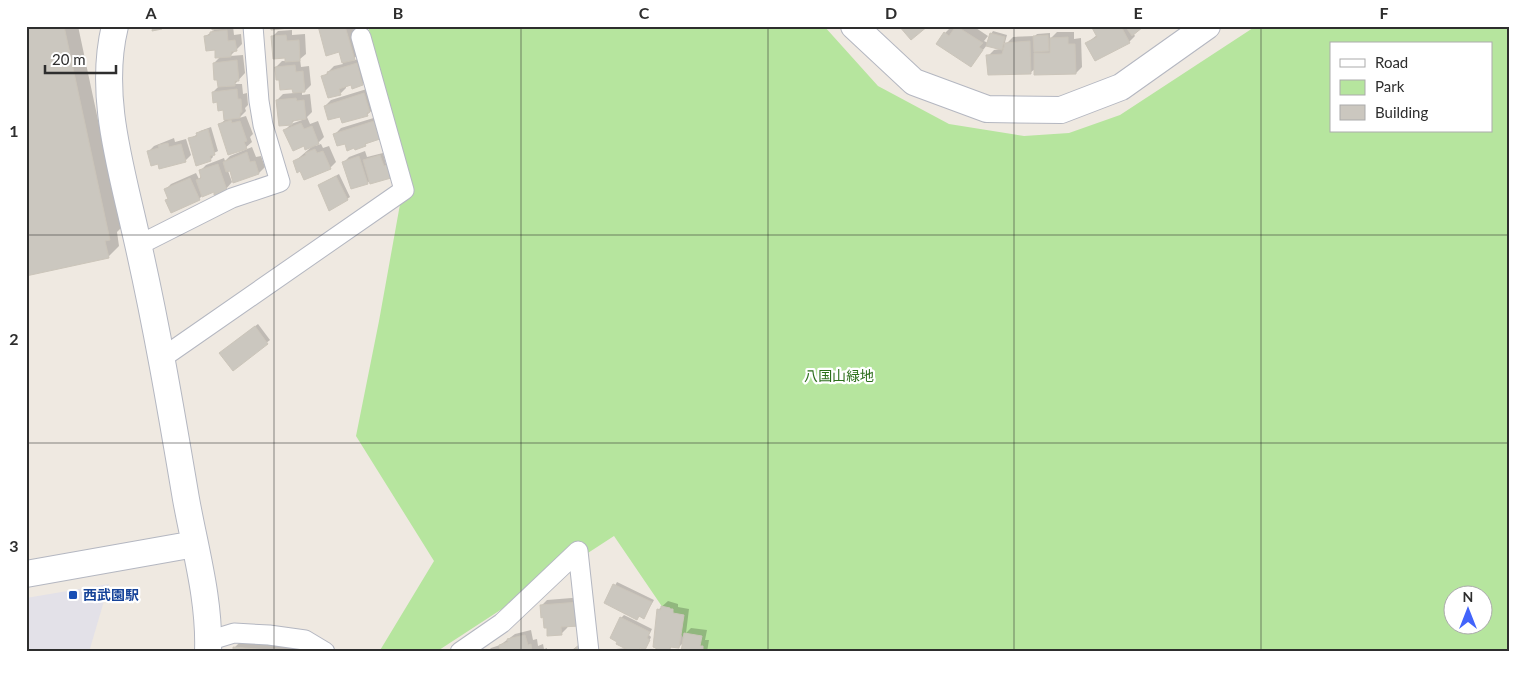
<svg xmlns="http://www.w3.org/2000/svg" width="1535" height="678" viewBox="0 0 1535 678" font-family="Lato,'Noto Sans JP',sans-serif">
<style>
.industrial{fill:#e3e1e8}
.green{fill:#b6e59e;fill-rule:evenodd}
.shadow{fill:#0003;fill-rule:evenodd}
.building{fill:#cbc7bf;stroke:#cbc5ba}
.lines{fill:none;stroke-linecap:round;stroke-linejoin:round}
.street-casing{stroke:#b4b7c1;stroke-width:21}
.secondary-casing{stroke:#b4b7c1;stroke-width:28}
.street{stroke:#fff;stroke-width:19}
.secondary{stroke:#fff;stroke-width:26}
.grid{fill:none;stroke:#2e2e2e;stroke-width:1;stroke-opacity:0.55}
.transit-dot{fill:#1a4fb4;stroke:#fff;stroke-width:2}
.labels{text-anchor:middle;stroke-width:4.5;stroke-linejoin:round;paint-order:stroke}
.park-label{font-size:14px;fill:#2c6e1b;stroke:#fff}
.transit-label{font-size:14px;font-weight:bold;fill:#164399;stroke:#fff;text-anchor:start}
.neatline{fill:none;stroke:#2e2e2e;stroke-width:2}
.grid-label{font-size:16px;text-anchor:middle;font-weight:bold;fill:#2e2e2e}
</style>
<rect width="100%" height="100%" fill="#efe9e1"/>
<path class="industrial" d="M109,584L89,652H26V598Z"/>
<path class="green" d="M368,26H824L878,86L949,124L1024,136L1069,133L1120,115L1256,26H1509V652H693L614,536L436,652H379L434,561L356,436L379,321L406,171ZM1331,44H1491V131H1331ZM1452,596H1482V626H1452Z"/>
<path class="shadow" d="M26,26H78L121,228L117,232L119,246L108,257Z
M213,26H233L234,35L241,34L242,44L230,56L243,55L245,73L235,84H242L243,94L247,93L248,105L245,108L246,111L239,118L246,116L253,134L250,137L252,142L244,149L219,125L226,119L225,109L213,92L219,86L214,63L220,57L206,36L214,30Z
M320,26H353L360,53L351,61L363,58L368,78L362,84H352L346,86V88L340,94L323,77L334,66L343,64L340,51Z
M957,26H973L988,36L984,41L988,43L991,34L993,31L1007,35L1004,46L1013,37L1035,36L1037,34L1050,33V39L1057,32H1074V39L1081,38L1082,67L1076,73L1036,68L1030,73L988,56L994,50L1000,49L987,45L971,65L945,33L951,27L955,30Z
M1093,26H1143L1133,33L1135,36L1129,42L1087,43L1097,35Z
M292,30V35L305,34L306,54L300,59L301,67L309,66L311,85L305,91H302V95L310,94L312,112L307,117L310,124L318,121L324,137L315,146L321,144L323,148L329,146L336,162L330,168L294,162L315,144H304L285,130L291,124L305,119H296L292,123L277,100L283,94L294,93L293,88L276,67L282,61H286V57L272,37L278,31Z
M370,88L373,109L367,115H341L325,106L331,100Z
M380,116L385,132L379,138L370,141L365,145L345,142L335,134L341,128Z
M211,127L218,151L212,154L213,157L210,160L189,139L198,134L200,131Z
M174,138L175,142L186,139L191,155L185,161L158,162L148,152L154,146Z
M252,147L256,157L261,156L265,167L259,173L232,182L226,189L214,191L203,195L199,199L166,200L169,198L165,190L171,184L196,173L199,179L202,175L200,171L206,165L224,158L225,161L230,156ZM230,170L234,181L232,182L228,171Z
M365,151L367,157L383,153L386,164L390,163L393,175L370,180L368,183L343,163L349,157Z
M339,174L350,197L347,199L319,185Z
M258,324L270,340L233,369L224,350Z
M617,582L654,600L644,617L640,615L637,618L606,603Z
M584,597L567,628L561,634L541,606L547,600Z
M668,601L678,604V607L689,609L686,633L691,628L707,630L705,640H709L707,652H682L684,642L679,647L672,646L670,649L658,610Z
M624,615L652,629L649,635L651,637L647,646L641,647L638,652H614L616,649L628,648L621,618Z
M531,630L533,640L537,639L538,646L543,644L544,649L547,648V652H487L491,648L500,645L515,634Z
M244,638L278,641L277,646L283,640L314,652H234L235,647Z"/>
<path class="building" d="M26,26H64L110,240L105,241L109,258L26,276Z
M153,26H163L162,29L152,31Z
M212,26H226L227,28L212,30Z
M270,26H291H289V28L271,30Z
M318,26H345L355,60L342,63L339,52L326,56Z
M899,26H928L911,40Z
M956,26L983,43L979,47L983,50L971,67L936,44L944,32L949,36Z
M1091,26H1118L1120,29L1122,28L1130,43L1095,61L1085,43L1097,37Z
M1125,26H1143V27L1132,36Z
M227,30L228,41L235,40L237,51L231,52V57L215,58V50L206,51L204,36L210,35V32Z
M990,33L1005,37L1002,50L986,46Z
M286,35L287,41L299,40L300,61L285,62V58L273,59L271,36Z
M1048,35L1049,51L1034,52L1033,36Z
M1068,37V44H1075L1076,74L1034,75V53H1050V38Z
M1030,41L1031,74L988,75L986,55L1002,54L1005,43Z
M237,60L239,81H235V86L218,87L217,80H214L213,63Z
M357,63L363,85L352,89L351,85L339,89L341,95L328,98L321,76L328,74L327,72Z
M295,65L296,72L303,71L305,92L293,93L292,89L280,90L279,80H276L275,67Z
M237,89L238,99H241L242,112L240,113V118L224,120L223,110L218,111L217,102L213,103L212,92Z
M364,93L370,112L367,113L368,116L342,123L340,117L328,120L324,106Z
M296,98L297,101L304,100L306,119L292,121V125L279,126L276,100Z
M231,120L232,123L240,121L247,141L244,142L247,149L228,155L218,124Z
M374,121L380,139L365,144L366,146L355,150L354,148L347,151L345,144L337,146L333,134Z
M301,123L304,129L312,126L319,144L305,150L304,146L293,151L283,130Z
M208,129L215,155L210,156L211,161L196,166L188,138L197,136L196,133Z
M168,143L169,147L181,144L186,162L159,169L158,164L151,166L147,151L159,148L158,145Z
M315,149L317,153L323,151L331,169L304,180L300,171L297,173L293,161L306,155L305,153Z
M247,152L250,162L255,161L259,174L233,183L230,171L226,172L223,162Z
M380,155L384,166L387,165L391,178L370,184L363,160Z
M359,156L368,184L351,189L342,162Z
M218,164L227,190L214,195V192L202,197L196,180L201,178L199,170Z
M336,176L348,200L329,211L318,185Z
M190,178L200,200L171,213L165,200L168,199L164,189Z
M255,326L268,344L233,371L219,353Z
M613,584L652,602L644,619L639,616L637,620L604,603Z
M579,602L580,626L561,627L562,635L547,636V628H544L543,617L541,618L540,605Z
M661,606L670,608V609H673V613L684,615L679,648L670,647V650H667L665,652L656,650V648L653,647L657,609L661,610Z
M620,617L650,632L647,638L650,640L645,650L640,648L639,652H632L616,644L617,642L610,638Z
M684,633L702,636L700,646H703V652H681Z
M525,635L528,645L531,644L532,651L537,650L538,652H490L500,649L499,645L508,642L507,639Z
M579,645L585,652H570Z
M233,647L269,650V652H233Z
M273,649L301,652H272Z"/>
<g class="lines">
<g class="street-casing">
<path id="street" d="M139,245L232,198L280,182L263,125L259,101L253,26
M162,358L404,190L361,37
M208,641L234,633L269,635L305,640L325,652
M460,652L502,623L578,551L589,652"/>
</g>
<g class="secondary-casing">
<path id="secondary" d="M115,26C98,95 121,167 136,235C156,322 171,410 186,499C195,549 210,600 208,652
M854,26L914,82L987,109L1061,110L1121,87L1207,26
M26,574L195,544"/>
</g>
<use href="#street" class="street"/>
<use href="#secondary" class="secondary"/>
</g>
<path class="grid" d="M274,26V652M521,26V652M768,26V652M1014,26V652M1261,26V652M26,235H1509M26,443H1509"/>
<rect class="transit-dot" x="68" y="590" width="10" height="10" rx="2.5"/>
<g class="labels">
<g class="park-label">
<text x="839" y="381">八国山緑地</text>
</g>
<g class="transit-label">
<text x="83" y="600">西武園駅</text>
</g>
</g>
<rect width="1535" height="678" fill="none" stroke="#ffffff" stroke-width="55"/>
<rect x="1330" y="42" width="162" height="90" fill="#ffffff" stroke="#ababab"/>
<rect x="1340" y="59" width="25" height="8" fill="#ffffff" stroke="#ababab"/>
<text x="1375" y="68" font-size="15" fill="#2e2e2e">Road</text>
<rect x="1340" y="80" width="25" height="15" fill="#b6e59e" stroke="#ababab"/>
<text x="1375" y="92" font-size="15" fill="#2e2e2e">Park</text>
<rect x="1340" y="105" width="25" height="15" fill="#cbc7bf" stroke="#ababab"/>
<text x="1375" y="118" font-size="15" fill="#2e2e2e">Building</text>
<g transform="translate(1468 610)"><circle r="24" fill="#ffffff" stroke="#ababab"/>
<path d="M0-4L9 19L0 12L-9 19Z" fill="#4264fb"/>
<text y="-8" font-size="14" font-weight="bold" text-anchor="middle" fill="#2e2e2e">N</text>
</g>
<path d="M45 65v8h71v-8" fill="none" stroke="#2e2e2e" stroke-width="2.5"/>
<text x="52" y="65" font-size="15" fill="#2e2e2e" stroke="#ffffff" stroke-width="4" paint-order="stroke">20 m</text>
<rect x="28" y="28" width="1480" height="622" class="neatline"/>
<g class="grid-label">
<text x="151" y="19">A</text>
<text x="398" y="19">B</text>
<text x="644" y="19">C</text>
<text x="891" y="19">D</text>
<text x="1138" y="19">E</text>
<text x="1384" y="19">F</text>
<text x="14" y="137">1</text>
<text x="14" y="345">2</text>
<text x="14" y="552">3</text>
</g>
</svg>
